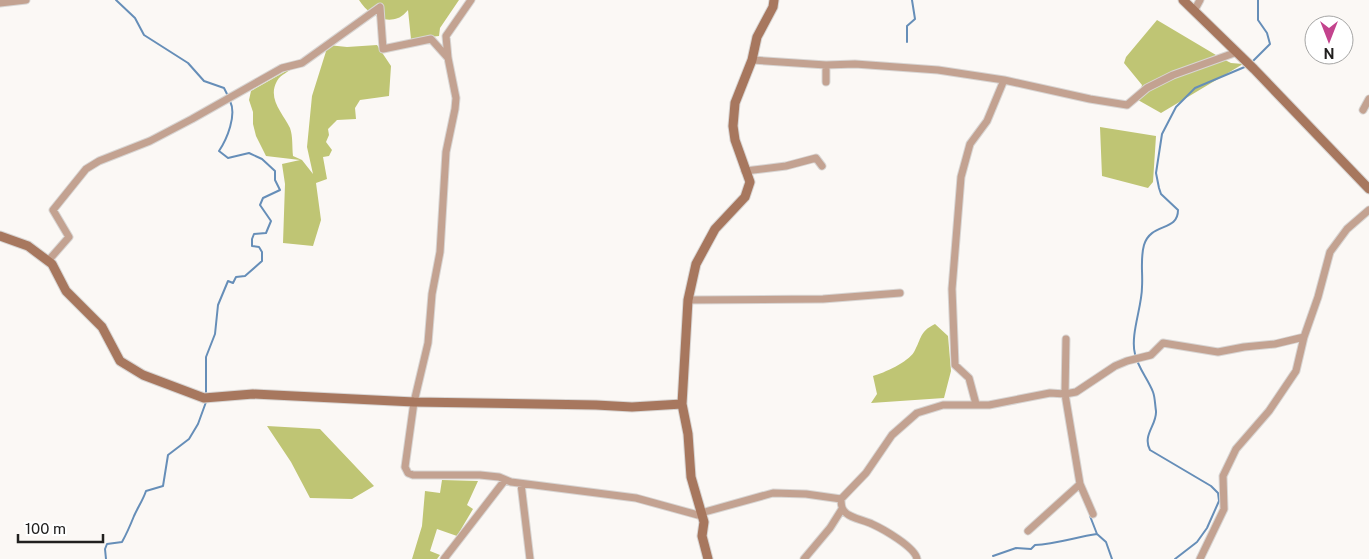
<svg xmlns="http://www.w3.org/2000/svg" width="1369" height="559" viewBox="0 0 1369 559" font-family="'Public Sans',sans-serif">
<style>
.forest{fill:#bfc574}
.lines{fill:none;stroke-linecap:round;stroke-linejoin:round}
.stream{stroke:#668eb8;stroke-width:2}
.street-casing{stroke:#d8d5d3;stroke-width:9}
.secondary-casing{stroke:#d8d5d3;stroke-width:11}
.street{stroke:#c3a291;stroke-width:7}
.secondary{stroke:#a7775e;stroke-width:9}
</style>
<rect width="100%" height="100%" fill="#fbf8f5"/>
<path class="forest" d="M359,0H459L440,28L439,36L411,39L408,10C406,12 402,17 398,18C383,24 367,13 359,0Z
M1157,20L1221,58L1231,63L1243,64L1161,113L1138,100L1142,85L1124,63L1126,57Z
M328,45L347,47L377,45L391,66L389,96L360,100L355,108L356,119L337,120L328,129L329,135L326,142L332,150L329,156L323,157L327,179L316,183L321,220L313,246L283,243L285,184L282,164L300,160L266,156L256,136L253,124V112L249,100L251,91L295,66C289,72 281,74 277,81C267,99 283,113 290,128C293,136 292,147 293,156L302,160L313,174L307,147L312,96Z
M1100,127L1156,136L1153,182L1148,188L1102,176Z
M935,324L948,336L951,371L944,398L871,403L877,394L873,376C884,373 908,362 914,352C922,338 919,332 935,324Z
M267,426L320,429L374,486L352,499L310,498L291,462Z
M442,480L478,481L467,505L473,509L457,536L437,529L430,551L440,555L437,559H412L422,526L425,491L440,493Z"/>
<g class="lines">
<path class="stream" d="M116,0L135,18L144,35L188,63L204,81L224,88L228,96
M907,42V26L915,19L912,0
M1252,62L1270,44L1267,33L1258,20V0
M206,395V357L215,334L218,305L228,281L233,283L236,277L245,276L262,261V252L259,247L252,246V239L254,234L266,233L271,221L260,205L263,198L280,190L275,180V171L262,159L249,153L228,158L219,151C227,139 237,115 230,101
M1090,516L1097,534
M993,556L1016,548L1031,549L1035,545C1056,544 1076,537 1097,534L1106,542L1112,559
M106,559L105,549L107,544L122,542C127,533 130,526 134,516C138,507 143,500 146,491L163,486L168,455L189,439L198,424L206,402
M1175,559L1197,542L1207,528L1219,501L1218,493L1211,486L1150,450C1142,435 1157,425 1156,411C1155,405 1155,397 1153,392C1148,379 1138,368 1135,354C1130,335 1142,307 1142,287C1143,273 1140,259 1144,245C1151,222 1178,232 1178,210L1161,194L1159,188L1156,173L1162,134L1176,107L1195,88L1247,66"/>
<g class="street-casing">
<path id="street" d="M471,0L446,36L448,58L456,98L455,109L446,152L440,252L432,294L428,343L414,402L405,467L408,473L413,475H480L499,477L511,482L636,498L698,515L701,513L773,493L806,494L841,499L866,473L892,435L917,413L943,405H989L1050,393L1065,394L1076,392L1115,366L1127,361L1151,355L1163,343L1218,352L1244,347L1275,344L1304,337
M0,3L26,0
M1194,11L1200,0
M752,60L826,65L855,64L938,70L1004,80L987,121L970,144L961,177L952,289L955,365L969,378L976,404
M826,65V82
M1004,80L1090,99L1127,105L1147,88L1173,75L1237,52
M1363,110L1369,99
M745,171L786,166L816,158L822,166
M48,261L69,237L53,210L86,169L99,161L150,141L192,119L282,68L302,63L380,7L383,49L431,39L448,58
M688,300L823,299L900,293
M1066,339L1065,394L1080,484L1093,514
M521,484L530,559
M841,499C841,503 841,508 844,511C849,518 864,520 872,524C883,529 915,547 917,559
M1028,531L1080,484
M444,559L505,480
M804,559L830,528L842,509
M1200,559L1224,509L1223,476L1236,449L1269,411L1296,371L1304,337L1318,297L1330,252L1347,229L1369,210"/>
</g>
<g class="secondary-casing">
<path id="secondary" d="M1183,0L1254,69L1369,189
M0,236L28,246L52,264L66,291L102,327L120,361L143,375L204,398L253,394L414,402L596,405L632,407L682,404
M708,559L702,536L704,522L691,477L688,434L682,404L688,300L696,264L715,229L745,197L750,182L735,140L733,126L735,103L752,60L757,37L773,7L774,0"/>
</g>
<use href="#street" class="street"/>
<use href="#secondary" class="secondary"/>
</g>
<g transform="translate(1329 40) rotate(180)"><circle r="24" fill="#ffffff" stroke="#a6a6a5"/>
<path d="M0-4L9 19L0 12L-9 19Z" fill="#c3438d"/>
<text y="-8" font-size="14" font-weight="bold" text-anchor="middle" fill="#21201f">N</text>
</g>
<path d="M18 534v8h85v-8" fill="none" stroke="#21201f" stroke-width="2.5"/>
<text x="25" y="534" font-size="15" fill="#21201f" stroke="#ffffff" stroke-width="4" paint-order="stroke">100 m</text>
</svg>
